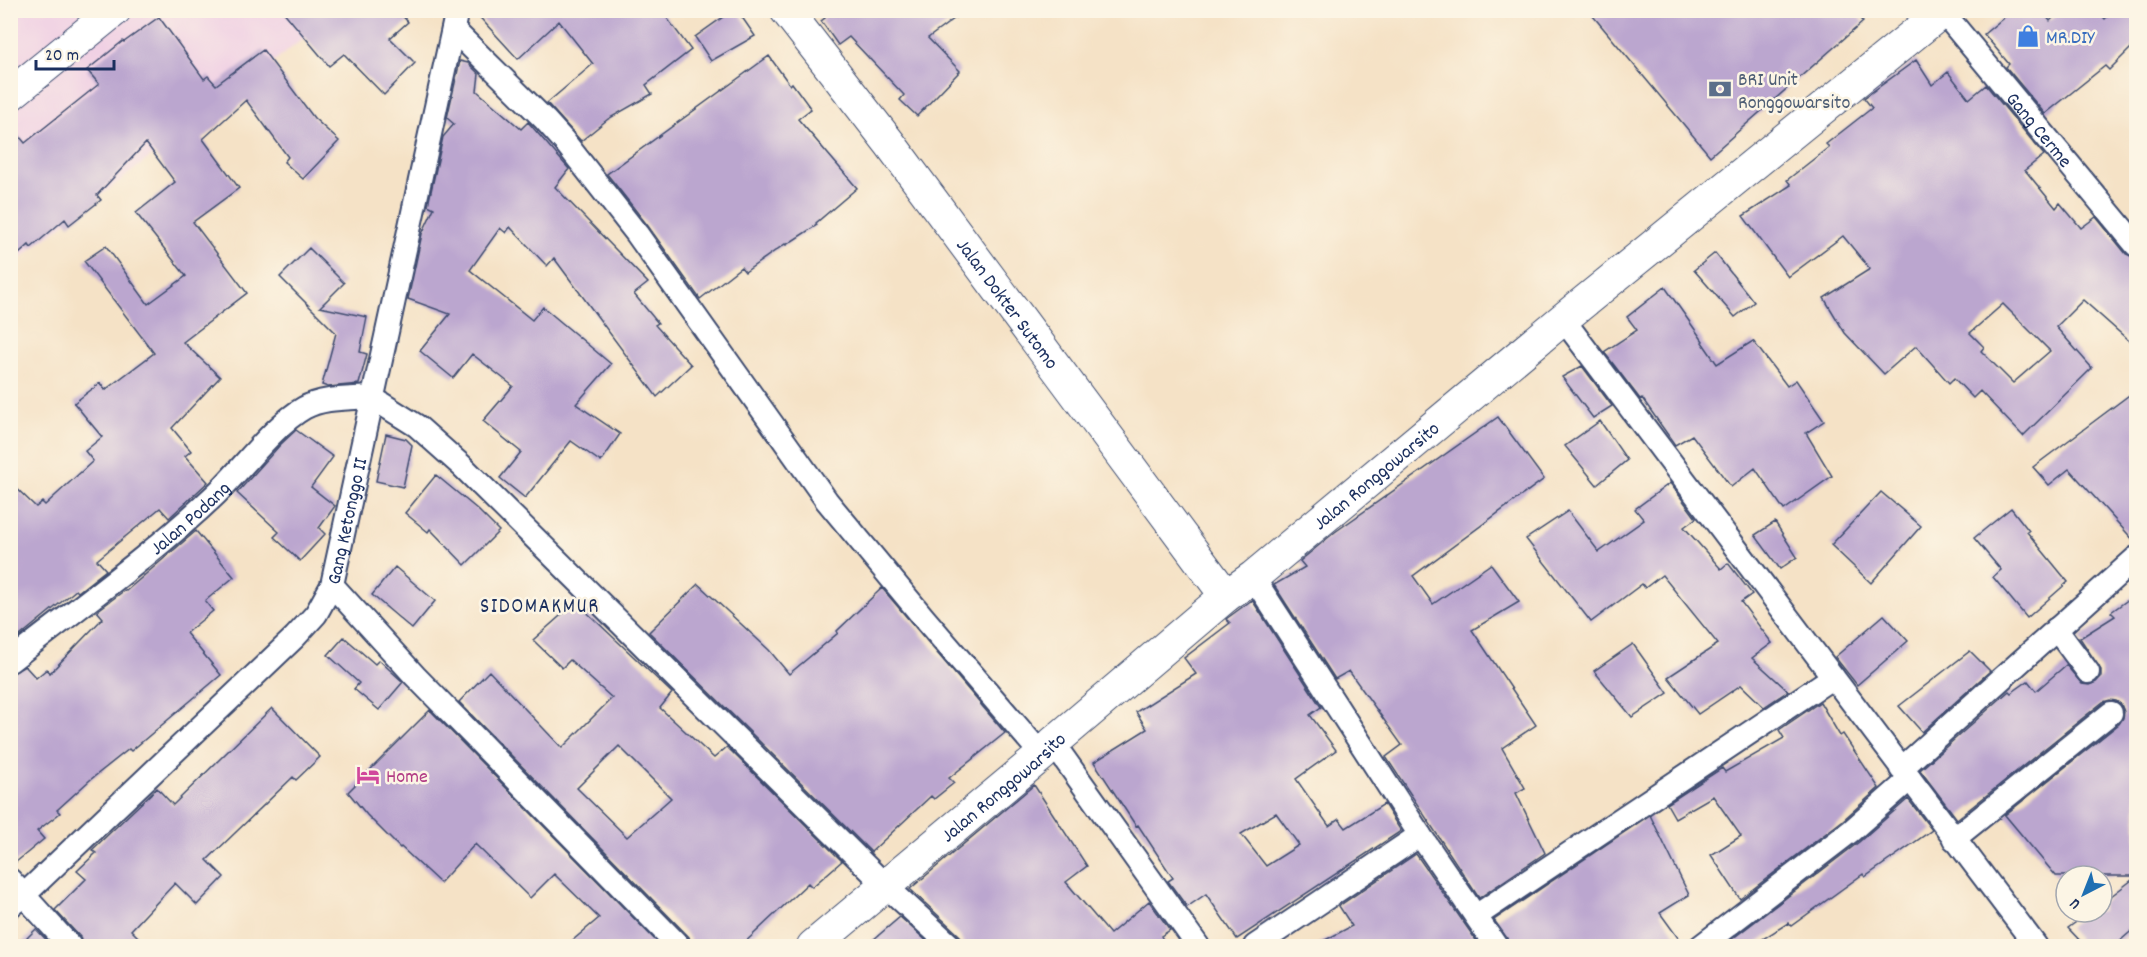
<svg xmlns="http://www.w3.org/2000/svg" width="2147" height="957" viewBox="0 0 2147 957" font-family="Dekko,sans-serif">
<style>
.built{fill:#f0d0e4}
.building{fill:#bba6cf;fill-rule:evenodd}
.lines{fill:none;stroke-linecap:round;stroke-linejoin:round}
.street-casing{stroke:#3c4a6e;stroke-width:26}
.secondary-casing{stroke:#3c4a6e;stroke-width:34}
.street{stroke:#fff;stroke-width:22}
.secondary{stroke:#fff;stroke-width:32}
.labels{text-anchor:middle;stroke-width:5;stroke-linejoin:round;paint-order:stroke}
.shop-label{font-size:20px;fill:#366cbe;stroke:#fcf5e5;text-anchor:start}
.service-label{font-size:20px;fill:#4e5e75;stroke:#fcf5e5;text-anchor:start}
.street-label{font-size:20px;fill:#1b2f5e;stroke:#fcf5e5}
.hotel-label{font-size:20px;fill:#b23c85;stroke:#fcf5e5;text-anchor:start}
.neighbourhood-label{font-size:21px;letter-spacing:1.5px;fill:#1b2f5e;stroke:#fcf5e5}
</style>
<rect width="100%" height="100%" fill="#fcf5e5"/>
<filter id="ink" filterUnits="userSpaceOnUse"><feTurbulence type="fractalNoise" baseFrequency=".0167" numOctaves="2"/><feDisplacementMap in="SourceGraphic" scale="12" xChannelSelector="R" yChannelSelector="G"/><feConvolveMatrix kernelMatrix="1 2 1 2 8 2 1 2 1" color-interpolation-filters="sRGB"/></filter>
<filter id="wash" filterUnits="userSpaceOnUse"><feTurbulence type="fractalNoise" baseFrequency=".008" numOctaves="4" result="noise"/><feDisplacementMap in="SourceGraphic" scale="24" xChannelSelector="R" yChannelSelector="G"/><feGaussianBlur stdDeviation="1.35" result="paint"/><feColorMatrix in="noise" values="0 0 0 0 0 0 0 0 0 0 0 0 0 0 0 0 0 1.4 0 .05"/><feComposite in="paint" operator="in"/></filter>
<g filter="url(#wash)">
<rect width="100%" height="100%" fill="#f5e2c6"/>
<path class="built" d="M11,11H339L11,265Z"/>
<g id="blocks">
<path class="building" d="M282,10H397L408,22L390,38L415,63L384,95L344,54L329,66Z
M473,10H661L691,50L646,85L652,94L608,119L581,141L547,103L593,64L559,21L518,59Z
M733,10H737L755,36L711,61L695,37Z
M820,10H966L928,38L960,71L917,116L900,100L904,95L849,37L838,45L821,21L825,18Z
M1588,10H1852L1863,22L1710,156Z
M2013,10H2041L2050,21L2061,10H2097L2105,19L2114,10H2136V43L2109,70L2105,66L2045,114L2006,67L2009,64L1984,34Z
M159,17L204,79L208,76L216,85L263,50L314,118L339,141L303,179L284,162L288,157L246,100L203,139L239,188L193,222L247,293L183,342L220,377L172,428L191,451L185,456L208,482L169,518L160,508L97,560L106,570L78,592L76,590L10,644V482L36,507L42,502L45,505L93,461L85,451L102,437L74,403L100,383L105,390L154,353L84,261L106,246L148,304L186,276L136,213L175,182L146,143L97,195L101,200L69,225L65,219L31,248L29,245L10,262V125L25,143L99,84L87,70L123,41L124,42Z
M769,56L790,85L792,83L811,109L798,119L857,188L816,223L817,225L786,245L785,244L745,272L741,267L700,299L648,226L607,174Z
M1916,60L1932,85L1948,72L1969,99L1986,85L2044,155L2025,170L2056,208L2060,203L2081,228L2096,217L2126,254L2136,258V347L2083,300L2056,327L2092,368L2023,436L1980,391L1973,398L1954,378L1949,383L1916,346L1884,374L1845,333L1824,298L1870,269L1843,236L1788,277L1743,216L1791,185L1787,180L1829,147L1826,144L1872,108L1864,98ZM2003,304L2050,351L2013,383L1981,351L1984,347L1970,333Z
M460,61L468,63L479,74L477,91L521,129L528,122L569,169L555,187L648,283L634,294L658,323L655,325L691,365L657,397L554,258L547,266L510,227L506,233L500,228L470,270L532,320L543,307L611,364L576,404L620,434L601,462L571,441L525,498L500,478L521,452L483,421L513,386L472,354L453,378L420,351L450,314L408,299L422,234L434,208L428,205L443,137L454,124L447,118Z
M309,248L344,283L320,307L367,317L360,352L367,354L359,384L328,387L322,385L336,333L280,277Z
M1715,253L1754,302L1735,317L1694,270Z
M1665,287L1703,341L1702,342L1717,364L1753,341L1787,386L1796,380L1824,421L1806,433L1832,476L1784,510L1755,468L1731,487L1692,435L1675,445L1642,398L1640,399L1604,352L1637,330L1627,317Z
M1582,366L1612,406L1593,418L1562,377Z
M2136,390V543L2069,469L2049,485L2033,467Z
M1498,417L1544,479L1413,576L1433,604L1491,564L1519,602L1472,630L1536,725L1502,748L1525,788L1516,793L1545,853L1479,898L1386,757L1402,745L1349,671L1335,679L1274,585L1305,567L1300,561L1335,532Z
M1600,421L1627,460L1597,485L1565,446Z
M296,430L333,457L311,487L335,506L319,528L325,534L300,561L274,537L279,532L237,493L280,445Z
M386,434L406,439L412,445L403,487L376,481Z
M436,475L477,509L499,531L465,565L430,529L428,532L405,513Z
M1670,483L1696,518L1684,527L1721,569L1728,563L1752,594L1741,602L1772,643L1752,658L1788,691L1764,707L1741,685L1698,714L1668,677L1718,644L1662,575L1645,588L1642,584L1591,622L1526,539L1568,511L1599,552L1644,520L1635,509Z
M1881,492L1921,526L1871,583L1831,545Z
M2011,508L2029,531L2027,532L2068,582L2027,618L1993,577L2001,570L1974,538Z
M1775,522L1797,557L1780,569L1755,535Z
M196,531L234,577L205,601L213,611L186,633L221,675L131,751L129,749L90,780L57,810L60,813L37,831L44,839L10,867V674L25,666L36,678L47,669L50,673L103,618L97,611L125,590L126,591Z
M395,567L435,601L412,629L372,595Z
M698,584L769,650L789,674L838,633L837,631L882,588L1005,733L949,778L954,783L934,799L931,796L871,852L649,632Z
M2136,594V876H2056L2005,815L2119,724L2123,718L2124,712L2121,704L2116,701L2110,700L2103,702L1957,819L1920,770L2009,691L2011,693L2028,681L2036,691L2066,665L2082,684L2089,685L2096,682L2101,677V670L2080,638L2115,616L2111,612Z
M1252,600L1321,707L1310,715L1336,750L1296,779L1329,826L1339,819L1346,828L1384,804L1401,831L1237,939L1206,894L1187,907L1168,881L1173,878L1138,825L1136,826L1094,762L1147,729L1136,712L1196,674L1184,658L1230,623L1226,619ZM1276,813L1299,845L1266,866L1241,834Z
M576,602L672,693L660,708L714,758L727,747L842,861L812,887L808,883L741,946H692L689,937L459,702L489,671L562,748L612,698L570,660L562,668L533,640ZM619,746L671,798L627,837L577,788Z
M1884,615L1908,641L1857,685L1835,657Z
M344,637L375,664L379,660L403,682L379,710L354,689L359,683L328,655Z
M1633,644L1668,693L1632,717L1594,671Z
M1970,651L1990,671L1922,732L1899,706Z
M1820,702L1840,736L1843,734L1879,788L1842,821L1740,899L1711,855L1741,836L1713,796L1675,818L1667,804L1722,768L1725,772L1784,738L1779,730Z
M272,708L320,757L296,780L293,777L207,860L224,877L197,905L175,883L131,930L147,946H83L80,937L55,910L86,879L77,871L96,853L92,850L157,788L173,805Z
M430,710L661,946H566L599,918L554,874L530,898L475,844L440,883L401,847L400,848L367,815L348,792Z
M1034,785L1087,866L1066,882L1110,934L1149,901L1170,930L1161,936L1166,946H964L960,936L910,889Z
M1908,799L1932,830L1865,877L1863,874L1791,926L1788,923L1752,946H1723L1859,842Z
M1650,815L1689,895L1660,913L1684,946H1509L1507,938L1494,920Z
M1416,854L1480,946H1314L1352,926L1339,906Z
M2136,877V927L2114,946H2085L2068,928L2090,912H2102V903Z
M900,917L932,946H866Z
M36,929L52,946H19Z"/>
</g>
</g>
<g filter="url(#ink)">
<use href="#blocks" fill-opacity="0" stroke="#3c4a6e" stroke-width="1.5"/>
<g class="lines">
<g class="street-casing">
<g id="street">
<path id="s1" d="M1943,12L2136,245"/>
<path d="M454,30L545,120L564,141L637,234L827,501L924,618L1042,755"/>
<path d="M1563,319L2036,946"/>
<path d="M371,397L417,426L462,466L886,886L951,946"/>
<path d="M1253,577L1420,835L1496,946"/>
<path d="M332,585L415,676L679,946"/>
<path d="M2056,629L2088,672"/>
<path id="s2" d="M10,661C80,606 152,555 216,494C242,469 274,425 304,408C324,397 349,399 371,397"/>
<path d="M1053,743L1198,946"/>
<path d="M1901,769L2136,558"/>
<path d="M1954,839L2111,713"/>
<path d="M10,880L70,946"/>
<path id="s3" d="M10,906L24,895L295,637L316,614L332,585L457,10"/>
<path d="M1476,916L1833,677"/>
<path d="M1255,946L1420,835"/>
<path d="M1701,946L1851,831L1910,779"/>
</g>
</g>
<g class="secondary-casing">
<g id="secondary">
<path id="s4" d="M786,10L891,145L1226,596"/>
<path d="M10,95L115,10"/>
<path id="s5" d="M813,946L1042,755L1053,743L1226,596L1253,577L1563,319L1944,10"/>
</g>
</g>
<use href="#street" class="street"/>
<use href="#secondary" class="secondary"/>
</g>
</g>
<defs>
<g id="shop-bare" transform="scale(1.8)"><path d="M-5-2.5h2.3a2.7 3.5 0 0 1 5.4 0H5L5.5 6h-11ZM-1.5-2.5h3a1.5 2.3 0 0 0-3 0Z" fill="#3f7fe0" stroke="#fcf5e5" stroke-width="2.5" paint-order="stroke"/></g>
<g id="bank-bare" transform="scale(1.8)"><path d="M-6-4H6V4H-6ZM0-2.3a2.3 2.3 0 1 0 0 4.6a2.3 2.3 0 1 0 0-4.6Z" fill="#5c6f8a" stroke="#fcf5e5" stroke-width="2.5" paint-order="stroke"/></g>
<g id="hotel-bare" transform="scale(1.8)"><path d="M-6-4.5h1.5V1H6V5H4.5V3h-9V5H-6ZM-4 0a1.8 1.8 0 1 1 3.6 0ZM.5 0V-2.5h3Q6-2.5 6 0Z" fill="#d1479c" stroke="#fcf5e5" stroke-width="2.5" paint-order="stroke"/></g>
</defs>
<g fill-rule="evenodd">
<use href="#shop-bare" x="2028" y="36"/>
<use href="#bank-bare" x="1720" y="89"/>
<use href="#hotel-bare" x="368" y="775"/>
</g>
<g class="labels">
<g class="shop-label">
<text x="2046" y="43">MR.DIY</text>
</g>
<g class="service-label">
<text x="1738" y="85">BRI Unit<tspan x="1738" dy="23">Ronggowarsito</tspan></text>
</g>
<g class="street-label">
<text dy="7" stroke="none"><textPath href="#s1" startOffset="152">Gang Cerme</textPath></text>
<text dy="7" stroke="none"><textPath href="#s4" startOffset="368">Jalan Dokter Sutomo</textPath></text>
<text dy="7" stroke="none"><textPath href="#s5" startOffset="734">Jalan Ronggowarsito</textPath></text>
<text dy="7" stroke="none"><textPath href="#s2" startOffset="230">Jalan Podang</textPath></text>
<text dy="7" stroke="none"><textPath href="#s3" startOffset="522">Gang Ketonggo II</textPath></text>
<text dy="7" stroke="none"><textPath href="#s5" startOffset="248">Jalan Ronggowarsito</textPath></text>
</g>
<g class="hotel-label">
<text x="386" y="782">Home</text>
</g>
<g class="neighbourhood-label">
<text x="540" y="612">SIDOMAKMUR</text>
</g>
</g>
<rect width="2147" height="957" fill="none" stroke="#fcf5e5" stroke-width="36"/>
<g transform="translate(2084 894) rotate(222)"><circle r="28" fill="#fcf5e5" stroke="#a2a6af" stroke-width="1.5"/>
<path d="M0-4.5L10 22L0 15L-10 22Z" fill="#1f6fb2"/>
<text y="-9" font-size="16" font-weight="bold" text-anchor="middle" fill="#1b2f5e">U</text>
</g>
<path d="M36 60v9h78v-9" fill="none" stroke="#1b2f5e" stroke-width="3"/>
<text x="45" y="60" font-size="18" fill="#1b2f5e" stroke="#fcf5e5" stroke-width="4.5" paint-order="stroke">20 m</text>
</svg>
